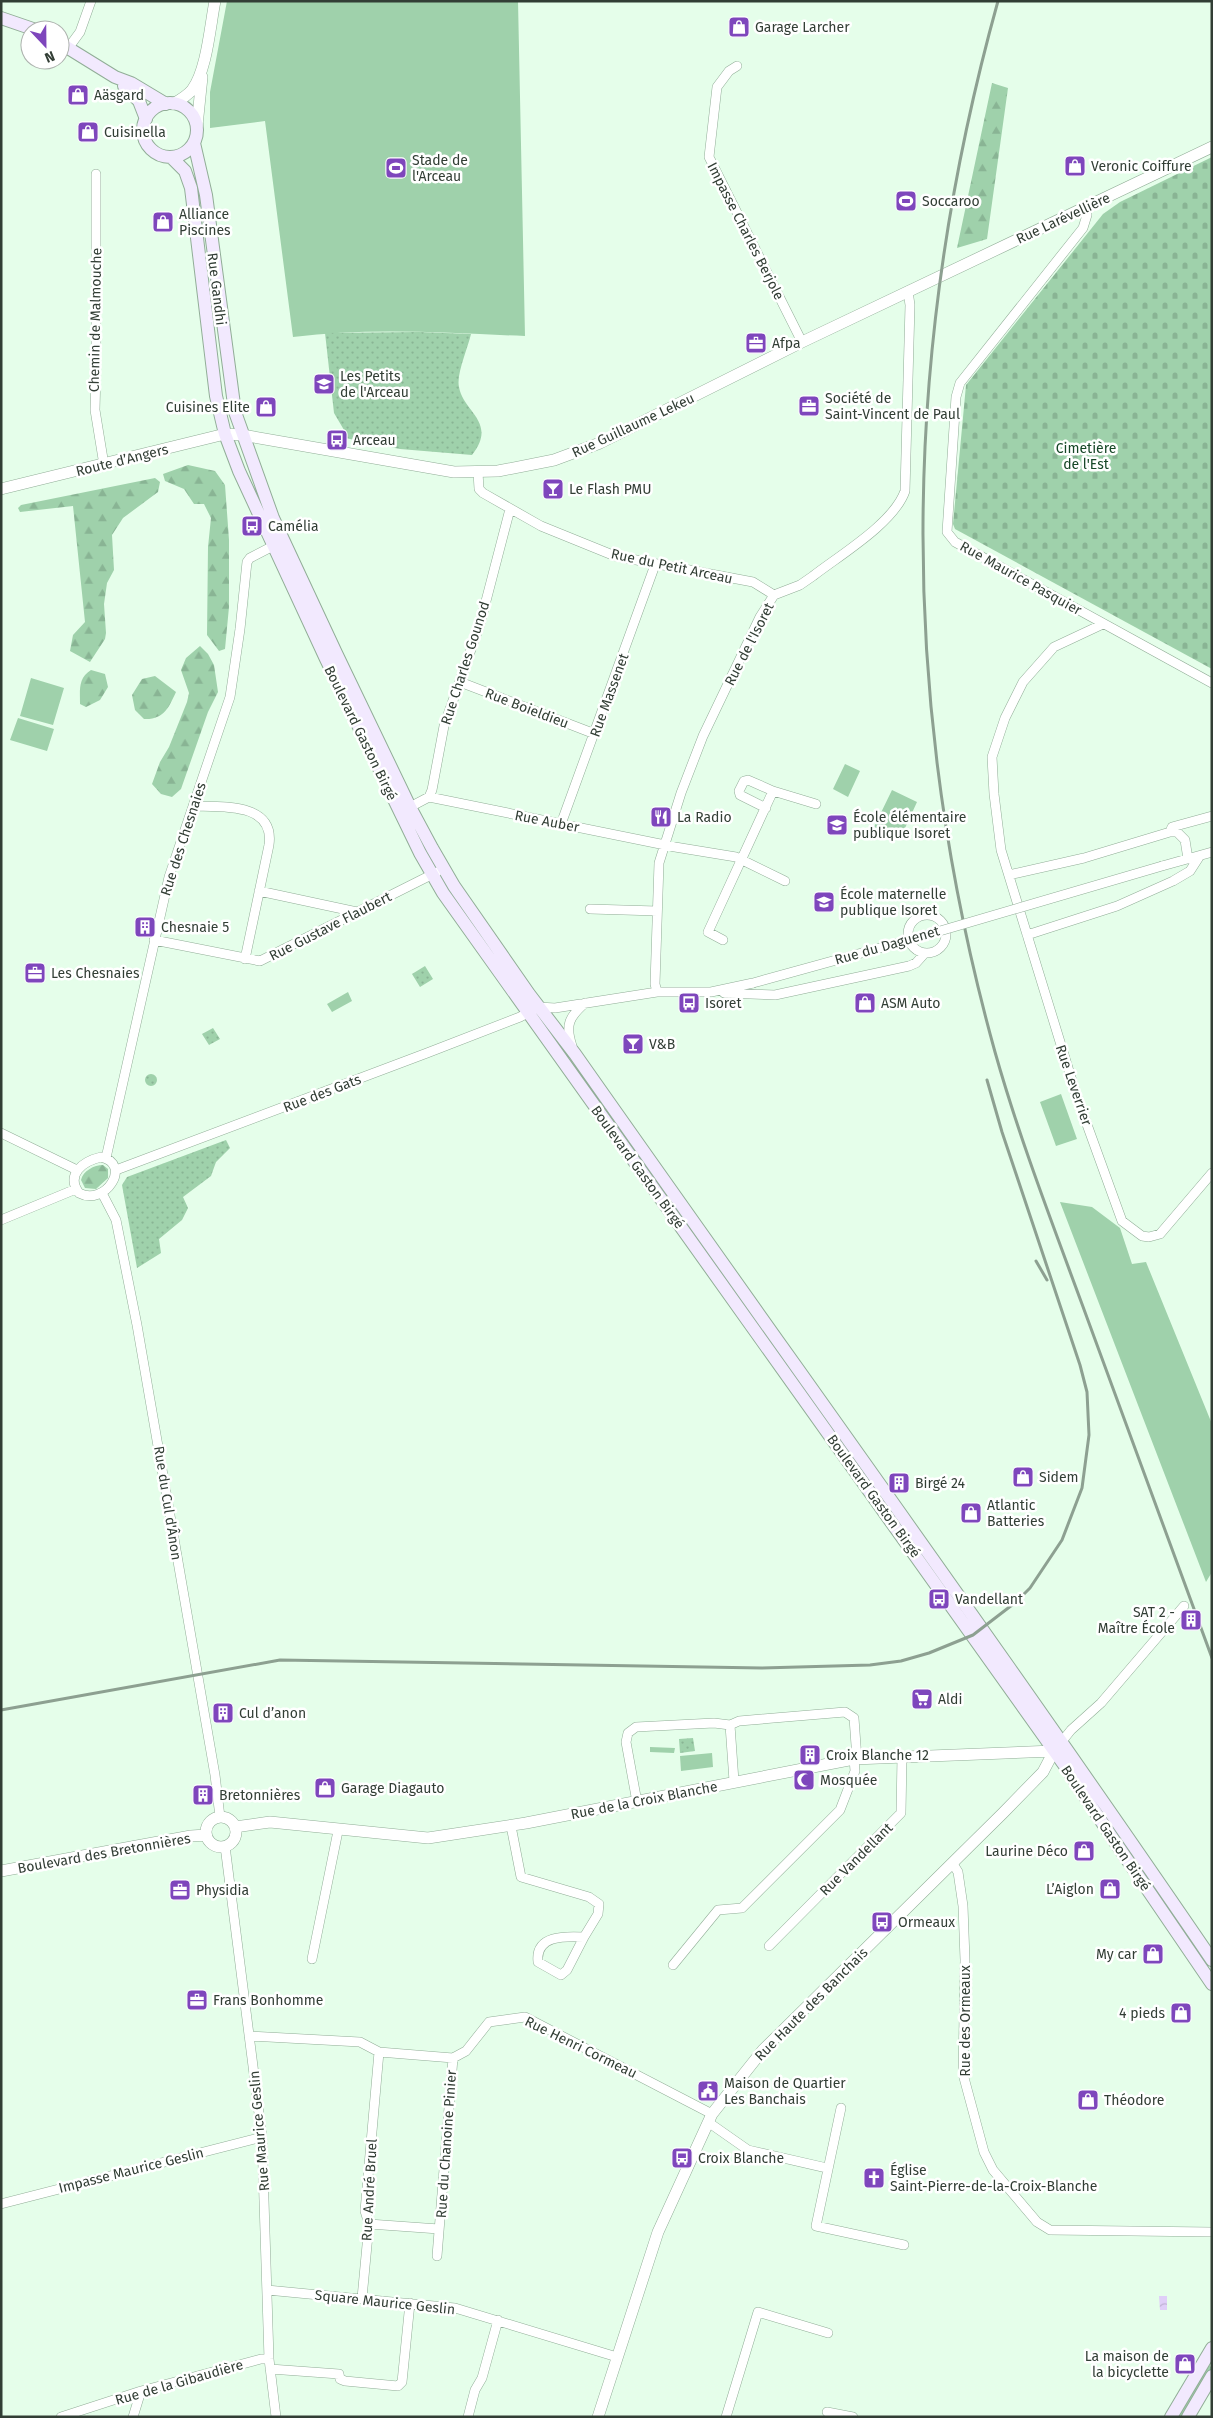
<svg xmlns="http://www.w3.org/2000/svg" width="1213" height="2418" viewBox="0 0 1213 2418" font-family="'Fira Sans',sans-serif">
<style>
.green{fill:#9fd1ab}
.forest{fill:url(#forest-firs)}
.cemetery{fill:url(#cemetery-stones)}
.park{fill:url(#park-dots)}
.water{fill:url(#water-waves)}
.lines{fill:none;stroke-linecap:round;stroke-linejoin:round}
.minor-casing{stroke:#91ad97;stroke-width:10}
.tertiary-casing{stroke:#91ad97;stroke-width:12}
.secondary-casing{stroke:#91ad97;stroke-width:14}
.minor{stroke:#fff;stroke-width:9}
.tertiary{stroke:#fff;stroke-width:11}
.secondary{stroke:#f2e9fe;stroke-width:12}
.rail{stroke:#8da091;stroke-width:3}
.minor-bridge-casing{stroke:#91ad97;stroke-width:10;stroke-linecap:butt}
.minor-bridge{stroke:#fff;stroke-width:9}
.labels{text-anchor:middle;stroke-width:5;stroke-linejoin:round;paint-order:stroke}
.poi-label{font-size:14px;fill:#323e35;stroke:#fff;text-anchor:start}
.street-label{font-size:14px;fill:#323e35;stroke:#fff}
.park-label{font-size:14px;fill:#164727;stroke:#fff}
</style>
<defs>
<pattern id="forest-firs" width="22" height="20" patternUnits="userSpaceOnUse" patternTransform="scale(1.25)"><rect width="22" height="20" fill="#9fd1ab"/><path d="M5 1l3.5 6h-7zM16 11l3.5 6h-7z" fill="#89b494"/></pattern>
<pattern id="cemetery-stones" width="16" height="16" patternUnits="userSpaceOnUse" patternTransform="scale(1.25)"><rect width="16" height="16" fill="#9fd1ab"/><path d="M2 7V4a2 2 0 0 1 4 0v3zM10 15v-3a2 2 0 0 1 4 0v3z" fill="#89b494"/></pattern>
<pattern id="park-dots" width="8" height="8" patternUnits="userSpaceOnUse" patternTransform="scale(1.25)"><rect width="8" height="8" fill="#9fd1ab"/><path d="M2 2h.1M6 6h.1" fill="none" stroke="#89b494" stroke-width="1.8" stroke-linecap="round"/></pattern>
<pattern id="water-waves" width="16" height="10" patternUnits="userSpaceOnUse" patternTransform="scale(1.25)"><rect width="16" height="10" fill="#dfcff8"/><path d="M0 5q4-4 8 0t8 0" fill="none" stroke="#c0b3d5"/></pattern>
</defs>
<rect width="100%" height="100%" fill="#e5feea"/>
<path class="green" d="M227,1H518L525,336C448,333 370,327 293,337L265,121L210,128V92Z
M31,678L64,688L53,725L20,716Z
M18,718L54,729L47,751L10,740Z
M845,764L860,771L848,797L833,789Z
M892,790L917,802L900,839L874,827Z
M348,992L352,1001L332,1012L327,1004Z
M1061,1094L1077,1139L1056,1146L1040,1102Z
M1060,1202L1092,1207L1120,1228L1132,1264L1146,1262L1212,1424V1572L1206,1582Z
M650,1747L675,1748L674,1753L650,1752Z
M712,1753L713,1767L681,1771L680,1756Z
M1207,2363L1212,2368L1183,2417H1175Z"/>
<path class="forest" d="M992,83L1008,88L987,239L957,248Z
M188,465L215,471L225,485L229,540V607L225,649L219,651L207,635L208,547L211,518L204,504H194L184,489L165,481L163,474Z
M155,478L160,482L158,492L123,518L112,535L114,570L107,583L104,604L106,633L105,639L90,662L70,651L73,635L85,622L73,506L20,512L18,508L21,505Z
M200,646L208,654L214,665L218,692L208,712L181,789L172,797L161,794L152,784L160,762L169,747L187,702L189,693L181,670L186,658Z
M91,670L105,674L108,687L100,700L86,707L80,704C80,690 78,678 91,670Z
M155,676L176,692C169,707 164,720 144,719L135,710L132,695L142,679Z
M103,1165L108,1169V1178L96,1189L85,1188L81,1180C83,1171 94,1165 103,1165Z"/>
<path class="cemetery" d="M1212,157V669L955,529L953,524L966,385L1103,214L1120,202Z"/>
<path class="park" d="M419,332L471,334C468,348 456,374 459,387C463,412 498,422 472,455L400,449L345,438L344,430L334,413L325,333Z
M425,966L433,979L420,987L412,974Z
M213,1028L220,1039L209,1045L202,1034Z
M145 1080a6 6 0 1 1 12 0a6 6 0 1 1-12 0Z
M226,1140L230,1148L216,1162L211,1176L183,1197L188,1208L182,1220L159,1239L161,1253L137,1268L122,1185L127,1177Z
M693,1738L695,1751L680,1753L679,1739Z"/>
<path class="water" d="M1159,2296H1167V2310H1160Z"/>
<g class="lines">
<g class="minor-casing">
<path id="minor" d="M69,47L80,32L91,1
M737,66L729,71L717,87L709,157L802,342
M96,174V371L95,410L104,465
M1085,208L1087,215L1083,228L960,383L956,397L947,532L955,542L1212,683
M478,472L479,489L483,493L541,526L615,556L753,582L774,595
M1103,624L1054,647L1023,682L1005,718L992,757L994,794L1001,850L1077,1097L1122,1221L1142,1236L1149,1237L1160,1234L1212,1173
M460,682L595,734
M773,791L816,804
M429,797L675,847L736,857L785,881
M193,806C221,807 275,802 269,845L245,959
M410,807L429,797L432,790L444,726L480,624L510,509
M561,824L655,565
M1170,832L1172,827L1212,816
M1162,866L1212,852
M1009,875L1084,858L1170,832H1177L1185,840L1188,859
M259,891L357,912
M590,909L657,911
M908 934a19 19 0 1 1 38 0a19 19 0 1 1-38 0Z
M1027,935L1117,906L1173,881L1190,871L1199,857
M154,940L260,961L437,872
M723,940L708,932L773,791L748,780L744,781L739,791L740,795L766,808
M657,992L655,984L659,863L681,793L703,736L760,617L774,595L800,585L813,576C840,555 894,523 905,491L910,305L908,291
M724,993L775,995L909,966L916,963L925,953
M572,1046C565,1025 569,1017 585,1003
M1,1133L77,1170
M101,1157C133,1164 105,1207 79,1193C65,1174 84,1161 101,1157Z
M106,1158L169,877L230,697L240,629L247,562L250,558L277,544
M116,1170L427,1053L520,1017L539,1007L555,1008L657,992H711L753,983
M102,1193L116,1220L137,1325L215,1775L220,1817
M1,1220L76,1189
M730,1725L734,1781
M1059,1745L1071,1730L1101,1703L1184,1606
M637,1802L626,1742L628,1733L636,1727L714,1723L730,1725L739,1721L845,1712L854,1718L857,1759
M511,1826L521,1877L589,1897L599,1904L598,1914L584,1937C565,1936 535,1935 538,1962L561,1975L567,1970L584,1937
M225,1846L262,2137L269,2359L276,2417
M953,1864L958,1872L963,1906L965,1960L963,2074L984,2152L993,2170L1037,2222L1050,2230L1212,2232
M769,1946L901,1813L902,1756
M312,1959L338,1831
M673,1965L718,1910L742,1908L840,1810L855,1771L854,1759
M249,2036L360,2042L379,2052L453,2058L466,2051L489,2022L525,2017L712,2114
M841,2108L816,2226L904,2245
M708,2122L748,2150L827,2168
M1,2204L262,2137
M369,2224L439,2229
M437,2256L453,2058
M267,2290L455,2308L617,2357
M362,2298L369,2224L365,2211L379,2052
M270,2369L339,2374L340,2379L345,2381L398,2386L402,2382L410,2303
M827,2412L853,2417
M61,2417L141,2391L261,2359H269
M133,2417L141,2391
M468,2417L475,2390L482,2378L498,2320
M726,2417L758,2312L828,2333"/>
</g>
<g class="tertiary-casing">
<path id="tertiary" d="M173,104C180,100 187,96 192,90C207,70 210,26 215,1
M197,126L202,77
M1,489L225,434L242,435L454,472L498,471L554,460L600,443L802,342L1212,147
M206 1832a15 15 0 1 1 30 0a15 15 0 1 1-30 0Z
M235,1827L270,1822L428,1838L526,1823L854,1759L1054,1751L1043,1772L1003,1813L763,2050L712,2114L658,2232L598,2417
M1,1871L191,1836L206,1835"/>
</g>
<g class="secondary-casing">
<path id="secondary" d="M1,18L36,30
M60,43L115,77L131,83L166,104
M124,86L139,101L146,119
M143 130a27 27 0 1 1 54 0a27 27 0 1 1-54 0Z
M194,143L206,195L235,412L273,518L336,653L410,807L432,848L454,886L529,994L575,1054C787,1356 1004,1655 1212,1960
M171,157L185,171L191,188L216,396L225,434L239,471L326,659L420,853L443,893L1065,1766L1111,1836L1212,1984
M1171,2417L1212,2348
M1188,2417L1212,2376"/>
</g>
<use href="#minor" class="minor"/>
<use href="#tertiary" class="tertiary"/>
<use href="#secondary" class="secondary"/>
<path class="rail" d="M998,1C900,353 897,699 995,1052C1019,1137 1051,1220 1082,1304C1125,1422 1168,1540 1212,1658
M1036,1261L1047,1280
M1,1710L280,1660L762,1668L870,1665L901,1661L929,1653L973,1635L1016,1602L1030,1588L1062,1540L1082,1488L1089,1435L1087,1392L1080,1365L1002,1132L987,1080"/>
<g class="minor-bridge-casing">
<path id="minor-bridge" d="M753,983L916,938L1162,866"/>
</g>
<use href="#minor-bridge" class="minor-bridge"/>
</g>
<defs>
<g id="shop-square" transform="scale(1.125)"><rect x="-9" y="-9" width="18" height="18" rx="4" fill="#7e46bc" stroke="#fff"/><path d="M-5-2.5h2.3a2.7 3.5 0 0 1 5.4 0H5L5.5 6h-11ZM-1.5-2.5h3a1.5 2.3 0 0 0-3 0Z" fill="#fff"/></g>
<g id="stadium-square" transform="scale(1.125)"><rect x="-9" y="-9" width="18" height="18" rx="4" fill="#7e46bc" stroke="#fff"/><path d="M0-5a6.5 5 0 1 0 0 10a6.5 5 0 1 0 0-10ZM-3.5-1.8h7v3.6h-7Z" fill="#fff"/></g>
<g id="office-square" transform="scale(1.125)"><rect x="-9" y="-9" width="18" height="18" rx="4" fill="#7e46bc" stroke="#fff"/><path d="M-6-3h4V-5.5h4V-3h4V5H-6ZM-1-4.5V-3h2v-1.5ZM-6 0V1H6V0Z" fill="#fff"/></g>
<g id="school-square" transform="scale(1.125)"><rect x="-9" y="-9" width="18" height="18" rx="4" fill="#7e46bc" stroke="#fff"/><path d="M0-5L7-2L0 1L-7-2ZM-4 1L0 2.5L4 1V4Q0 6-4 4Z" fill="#fff"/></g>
<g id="bus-square" transform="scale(1.125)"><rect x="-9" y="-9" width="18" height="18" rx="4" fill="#7e46bc" stroke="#fff"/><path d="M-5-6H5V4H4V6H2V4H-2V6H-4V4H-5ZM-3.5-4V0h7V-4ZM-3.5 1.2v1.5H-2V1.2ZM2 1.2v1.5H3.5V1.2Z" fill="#fff"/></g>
<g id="bar-square" transform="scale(1.125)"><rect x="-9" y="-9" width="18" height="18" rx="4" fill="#7e46bc" stroke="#fff"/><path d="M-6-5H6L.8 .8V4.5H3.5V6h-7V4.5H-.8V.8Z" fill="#fff"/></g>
<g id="restaurant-square" transform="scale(1.125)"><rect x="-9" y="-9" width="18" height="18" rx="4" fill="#7e46bc" stroke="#fff"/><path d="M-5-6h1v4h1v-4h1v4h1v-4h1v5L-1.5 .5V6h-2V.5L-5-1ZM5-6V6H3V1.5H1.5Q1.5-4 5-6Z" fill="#fff"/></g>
<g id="building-square" transform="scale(1.125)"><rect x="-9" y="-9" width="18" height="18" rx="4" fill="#7e46bc" stroke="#fff"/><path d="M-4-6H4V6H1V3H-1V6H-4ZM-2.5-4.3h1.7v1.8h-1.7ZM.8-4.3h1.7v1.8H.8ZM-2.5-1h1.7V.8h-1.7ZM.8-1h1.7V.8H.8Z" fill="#fff"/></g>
<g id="supermarket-square" transform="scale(1.125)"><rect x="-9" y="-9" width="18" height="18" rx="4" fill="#7e46bc" stroke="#fff"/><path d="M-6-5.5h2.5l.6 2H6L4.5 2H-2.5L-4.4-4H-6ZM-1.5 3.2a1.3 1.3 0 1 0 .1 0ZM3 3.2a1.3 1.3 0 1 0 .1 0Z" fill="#fff"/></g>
<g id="mosque-square" transform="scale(1.125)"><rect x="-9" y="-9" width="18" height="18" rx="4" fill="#7e46bc" stroke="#fff"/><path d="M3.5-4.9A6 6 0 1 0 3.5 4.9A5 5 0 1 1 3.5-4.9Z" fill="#fff"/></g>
<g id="civic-square" transform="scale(1.125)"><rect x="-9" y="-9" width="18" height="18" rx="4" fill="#7e46bc" stroke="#fff"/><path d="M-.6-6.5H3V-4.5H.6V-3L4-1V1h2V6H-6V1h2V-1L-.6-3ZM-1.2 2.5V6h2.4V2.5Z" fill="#fff"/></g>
<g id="church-square" transform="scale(1.125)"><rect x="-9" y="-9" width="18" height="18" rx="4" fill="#7e46bc" stroke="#fff"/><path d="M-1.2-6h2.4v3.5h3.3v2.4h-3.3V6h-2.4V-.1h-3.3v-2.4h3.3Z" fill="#fff"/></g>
</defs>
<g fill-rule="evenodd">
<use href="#shop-square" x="739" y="27"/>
<use href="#shop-square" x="78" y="95"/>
<use href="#shop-square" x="88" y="132"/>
<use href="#shop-square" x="1075" y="166"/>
<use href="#stadium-square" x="396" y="168"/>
<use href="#stadium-square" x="906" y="201"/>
<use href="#shop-square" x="163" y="222"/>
<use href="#office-square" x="756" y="343"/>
<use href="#school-square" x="324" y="384"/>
<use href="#office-square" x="809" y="406"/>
<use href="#shop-square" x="266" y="407"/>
<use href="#bus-square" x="337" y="440"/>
<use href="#bar-square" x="553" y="489"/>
<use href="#bus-square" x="252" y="526"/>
<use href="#restaurant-square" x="661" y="817"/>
<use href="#school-square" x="837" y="825"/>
<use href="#school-square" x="824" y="902"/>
<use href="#building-square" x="145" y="927"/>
<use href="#office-square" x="35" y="973"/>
<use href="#bus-square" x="689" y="1003"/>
<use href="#shop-square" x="865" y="1003"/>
<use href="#bar-square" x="633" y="1044"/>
<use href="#shop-square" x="1023" y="1477"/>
<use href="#building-square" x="899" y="1483"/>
<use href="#shop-square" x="971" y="1513"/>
<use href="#bus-square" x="939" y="1599"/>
<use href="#building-square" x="1191" y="1620"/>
<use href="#supermarket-square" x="922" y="1699"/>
<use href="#building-square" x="223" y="1713"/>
<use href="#building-square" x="810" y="1755"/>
<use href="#mosque-square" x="804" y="1780"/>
<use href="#shop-square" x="325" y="1788"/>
<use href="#building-square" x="203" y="1795"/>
<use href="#shop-square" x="1084" y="1851"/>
<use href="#shop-square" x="1110" y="1889"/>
<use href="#office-square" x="180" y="1890"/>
<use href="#bus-square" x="882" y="1922"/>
<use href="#shop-square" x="1153" y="1954"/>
<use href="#office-square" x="197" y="2000"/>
<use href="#shop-square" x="1181" y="2013"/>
<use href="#civic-square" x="708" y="2091"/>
<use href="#shop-square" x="1088" y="2100"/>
<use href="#bus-square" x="682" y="2158"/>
<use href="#church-square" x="874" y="2178"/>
<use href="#shop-square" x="1185" y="2364"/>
</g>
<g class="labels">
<g class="poi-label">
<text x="755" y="32">Garage Larcher</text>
<text x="94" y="100">Aäsgard</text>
<text x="104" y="137">Cuisinella</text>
<text x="412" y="165">Stade de<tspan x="412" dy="16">l'Arceau</tspan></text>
<text x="1091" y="171">Veronic Coiffure</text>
<text x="922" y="206">Soccaroo</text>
<text x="179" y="219">Alliance<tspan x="179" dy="16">Piscines</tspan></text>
<text x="772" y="348">Afpa</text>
<text x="340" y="381">Les Petits<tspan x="340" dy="16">de l'Arceau</tspan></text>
<text x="825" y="403">Société de<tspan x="825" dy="16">Saint-Vincent de Paul</tspan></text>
<text x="250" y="412" text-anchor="end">Cuisines Elite</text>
<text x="353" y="445">Arceau</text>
<text x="569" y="494">Le Flash PMU</text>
<text x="268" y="531">Camélia</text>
<text x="677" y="822">La Radio</text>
<text x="853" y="822">École élémentaire<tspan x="853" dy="16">publique Isoret</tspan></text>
<text x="840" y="899">École maternelle<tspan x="840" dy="16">publique Isoret</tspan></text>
<text x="161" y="932">Chesnaie 5</text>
<text x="51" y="978">Les Chesnaies</text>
<text x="705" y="1008">Isoret</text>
<text x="881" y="1008">ASM Auto</text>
<text x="649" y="1049">V&amp;B</text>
<text x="1039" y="1482">Sidem</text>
<text x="915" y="1488">Birgé 24</text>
<text x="987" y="1510">Atlantic<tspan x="987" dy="16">Batteries</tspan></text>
<text x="955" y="1604">Vandellant</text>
<text x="1175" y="1617" text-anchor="end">SAT 2 -<tspan x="1175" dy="16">Maître École</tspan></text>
<text x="938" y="1704">Aldi</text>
<text x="239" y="1718">Cul d’anon</text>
<text x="826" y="1760">Croix Blanche 12</text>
<text x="820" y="1785">Mosquée</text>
<text x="341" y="1793">Garage Diagauto</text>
<text x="219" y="1800">Bretonnières</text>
<text x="1068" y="1856" text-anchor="end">Laurine Déco</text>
<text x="1094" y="1894" text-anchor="end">L’Aiglon</text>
<text x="196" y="1895">Physidia</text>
<text x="898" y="1927">Ormeaux</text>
<text x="1137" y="1959" text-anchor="end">My car</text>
<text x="213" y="2005">Frans Bonhomme</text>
<text x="1165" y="2018" text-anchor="end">4 pieds</text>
<text x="724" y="2088">Maison de Quartier<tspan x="724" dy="16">Les Banchais</tspan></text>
<text x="1104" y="2105">Théodore</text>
<text x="698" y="2163">Croix Blanche</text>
<text x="890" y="2175">Église<tspan x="890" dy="16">Saint-Pierre-de-la-Croix-Blanche</tspan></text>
<text x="1169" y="2361" text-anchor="end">La maison de<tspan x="1169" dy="16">la bicyclette</tspan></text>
</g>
<g class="street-label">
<text transform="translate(1063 218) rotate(-25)" y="5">Rue Larévellière</text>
<text transform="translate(746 231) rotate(63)" y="5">Impasse Charles Berjole</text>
<text transform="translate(217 289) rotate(83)" y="5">Rue Gandhi</text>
<text transform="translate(95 320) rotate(-89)" y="5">Chemin de Malmouche</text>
<text transform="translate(633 425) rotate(-25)" y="5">Rue Guillaume Lekeu</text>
<text transform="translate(122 460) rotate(-14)" y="5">Route d’Angers</text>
<text transform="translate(672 566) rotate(12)" y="5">Rue du Petit Arceau</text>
<text transform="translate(1021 578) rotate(29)" y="5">Rue Maurice Pasquier</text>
<text transform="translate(749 644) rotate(-63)" y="5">Rue de l'Isoret</text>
<text transform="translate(465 663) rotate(-72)" y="5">Rue Charles Gounod</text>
<text transform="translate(609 695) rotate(-70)" y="5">Rue Massenet</text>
<text transform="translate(527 708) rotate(21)" y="5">Rue Boieldieu</text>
<text transform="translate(361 733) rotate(64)" y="5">Boulevard Gaston Birgé</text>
<text transform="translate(547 821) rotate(11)" y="5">Rue Auber</text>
<text transform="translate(183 839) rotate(-72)" y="5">Rue des Chesnaies</text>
<text transform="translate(330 926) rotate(-27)" y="5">Rue Gustave Flaubert</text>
<text transform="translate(887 945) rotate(-16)" y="5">Rue du Daguenet</text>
<text transform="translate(1074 1085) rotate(71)" y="5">Rue Leverrier</text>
<text transform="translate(322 1093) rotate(-21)" y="5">Rue des Gats</text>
<text transform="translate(638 1167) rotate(54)" y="5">Boulevard Gaston Birgé</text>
<text transform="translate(874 1496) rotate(54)" y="5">Boulevard Gaston Birgé</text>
<text transform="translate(168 1503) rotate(81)" y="5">Rue du Cul d'Ânon</text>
<text transform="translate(644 1800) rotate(-11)" y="5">Rue de la Croix Blanche</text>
<text transform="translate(1106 1828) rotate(56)" y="5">Boulevard Gaston Birgé</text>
<text transform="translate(104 1853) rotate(-10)" y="5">Boulevard des Bretonnières</text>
<text transform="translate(856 1859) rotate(-45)" y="5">Rue Vandellant</text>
<text transform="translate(811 2004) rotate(-45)" y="5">Rue Haute des Banchais</text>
<text transform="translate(965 2021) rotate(-90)" y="5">Rue des Ormeaux</text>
<text transform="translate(581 2047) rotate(26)" y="5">Rue Henri Cormeau</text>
<text transform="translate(259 2131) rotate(-95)" y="5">Rue Maurice Geslin</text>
<text transform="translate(446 2144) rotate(-86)" y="5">Rue du Chanoine Pinier</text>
<text transform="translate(131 2170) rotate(-14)" y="5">Impasse Maurice Geslin</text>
<text transform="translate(369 2190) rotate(-87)" y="5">Rue André Bruel</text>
<text transform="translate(385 2302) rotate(6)" y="5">Square Maurice Geslin</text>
<text transform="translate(179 2382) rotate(-16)" y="5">Rue de la Gibaudière</text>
</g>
<g class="park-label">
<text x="1086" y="453">Cimetière<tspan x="1086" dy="16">de l'Est</tspan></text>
</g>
</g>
<rect width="1213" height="2418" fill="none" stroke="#323e35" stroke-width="5"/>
<g transform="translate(45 45) rotate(158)"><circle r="24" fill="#ffffff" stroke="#adb2ae"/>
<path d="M0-4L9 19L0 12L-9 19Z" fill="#7e46bc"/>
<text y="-8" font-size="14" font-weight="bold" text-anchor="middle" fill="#323e35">N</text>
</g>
</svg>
